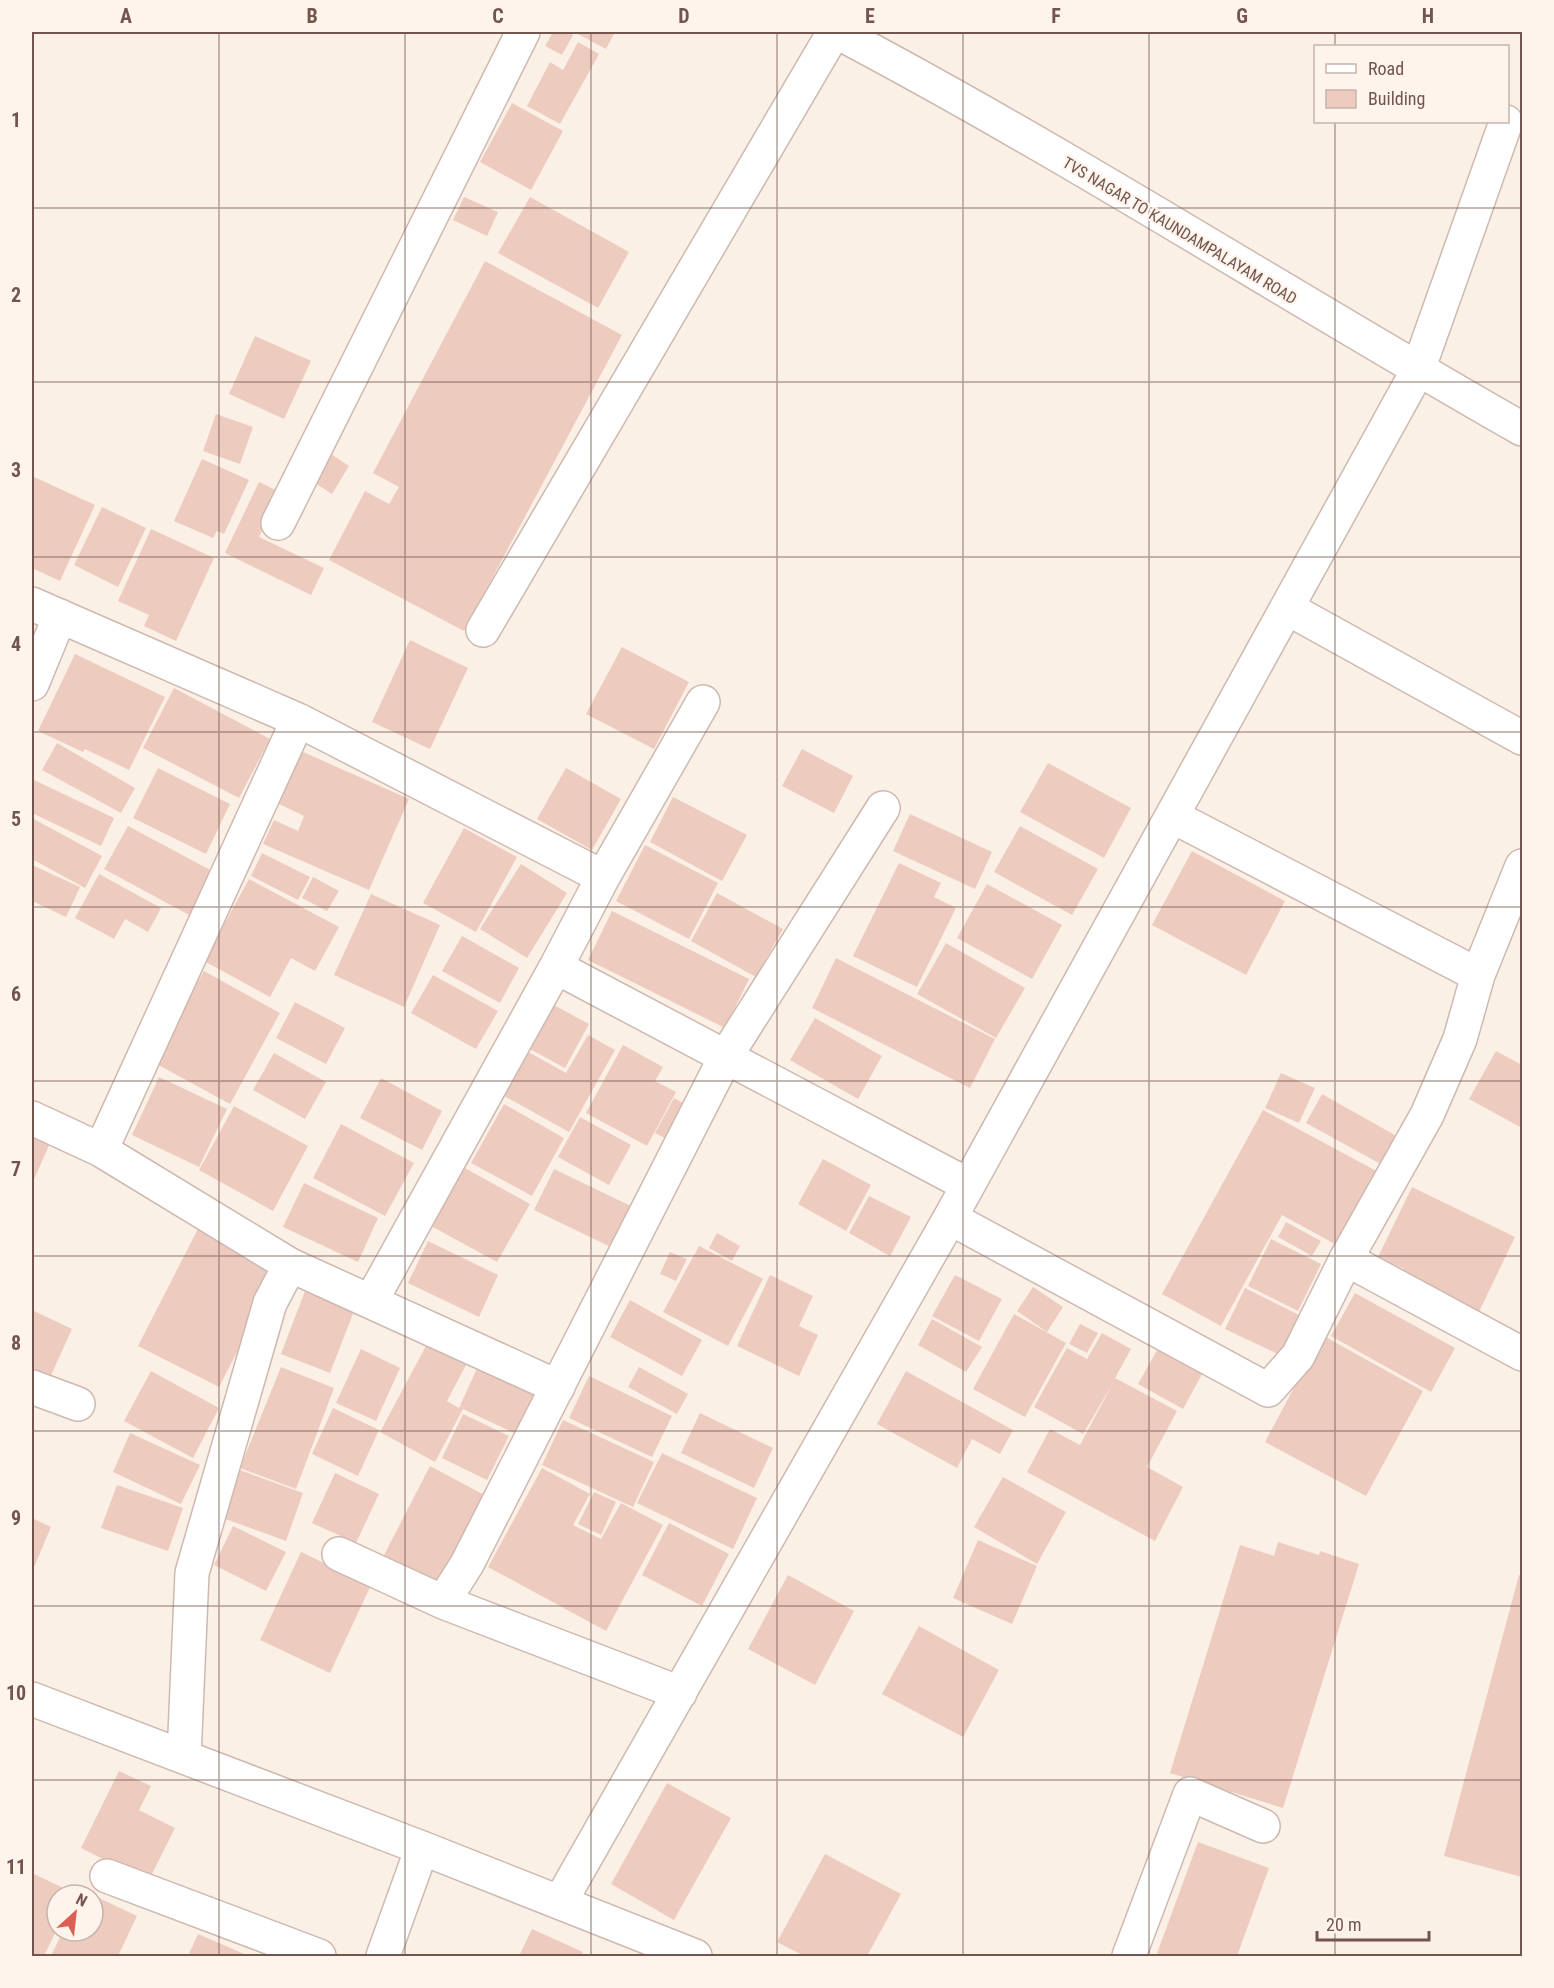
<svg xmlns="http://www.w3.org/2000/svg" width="1554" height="1988" viewBox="0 0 1554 1988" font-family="'Roboto Condensed',sans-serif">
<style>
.building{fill:#eecbbf}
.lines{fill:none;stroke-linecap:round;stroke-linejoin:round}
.minor-casing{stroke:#ceb9b0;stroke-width:36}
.minor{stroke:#fff;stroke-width:33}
.grid{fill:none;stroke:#72554c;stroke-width:1.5;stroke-opacity:0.55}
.labels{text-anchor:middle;stroke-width:4.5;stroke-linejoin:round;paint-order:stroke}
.street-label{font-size:16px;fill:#72554c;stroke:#fef4ec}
.neatline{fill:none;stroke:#72554c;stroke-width:2}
.grid-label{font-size:20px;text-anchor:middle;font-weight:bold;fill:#72554c}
</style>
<rect width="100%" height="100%" fill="#fbf0e6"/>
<path class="building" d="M553,32H567L573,35L562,55L545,46Z
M574,32H615L606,49Z
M578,42L599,54L560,124L527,106L550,62L563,70Z
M512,103L563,131L531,190L480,162Z
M464,197L498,212L487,236L453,220Z
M530,197L629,252L598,308L498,253Z
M485,261L622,335L464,631L329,560L365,491L389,504L399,487L373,473Z
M255,336L311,361L284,419L229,394Z
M216,414L253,427L240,464L203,451Z
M322,448L349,466L332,494L304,476Z
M202,459L249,480L224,534L217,531L213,538L174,521Z
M32,476L95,505L60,581L32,568Z
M259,482L280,492L259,537L324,568L311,595L225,553Z
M102,507L146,528L118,587L74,565Z
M151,529L214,558L176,641L144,626L149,615L118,601Z
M410,640L468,668L430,749L372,722Z
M622,647L689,682L654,749L586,714Z
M75,654L165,697L129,770L85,749L83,752L38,731Z
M174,688L270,739L239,798L143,748Z
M57,743L135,788L121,813L42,770Z
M802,749L853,776L834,813L782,786Z
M301,751L409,799L369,890L263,844L274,820L298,831L304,816L277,803Z
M1048,763L1131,808L1104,858L1020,812Z
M158,768L230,804L206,854L133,818Z
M566,768L621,799L592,850L537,819Z
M32,779L114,818L101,846L32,813Z
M673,797L747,835L722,881L650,842Z
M910,814L992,852L975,889L893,851Z
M32,818L102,856L85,888L32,859Z
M128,826L214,872L191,916L104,869Z
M1020,826L1098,869L1072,915L994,872Z
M464,828L517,857L476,932L423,903Z
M645,845L718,883L689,939L616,901Z
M1192,851L1285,901L1246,975L1152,925Z
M262,853L310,877L298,900L251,876Z
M899,863L941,883L934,897L956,908L917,987L853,956Z
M521,864L567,893L527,958L480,929Z
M32,865L80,887L66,917L32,901Z
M99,874L161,908L148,932L125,919L114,939L75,918Z
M313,877L339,891L327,911L302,898Z
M249,879L339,927L315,971L291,958L270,997L204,961Z
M987,884L1062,925L1032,979L957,938Z
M717,893L783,929L756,977L691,941Z
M371,894L440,925L404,1007L334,975Z
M612,911L749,979L725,1028L588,960Z
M462,936L519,968L500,1003L442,971Z
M946,943L1025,988L996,1038L917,994Z
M836,958L995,1039L970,1088L812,1008Z
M204,971L280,1013L230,1104L153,1062Z
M433,975L498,1011L476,1049L411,1013Z
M295,1002L345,1028L326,1064L276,1038Z
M550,1003L589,1024L565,1068L526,1047Z
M815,1018L882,1056L858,1099L790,1060Z
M588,1035L615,1050L569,1132L499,1093L523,1049L566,1073Z
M623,1045L663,1067L655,1081L676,1092L647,1146L586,1113Z
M1496,1051L1522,1065V1128L1469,1099Z
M274,1053L326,1082L305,1119L253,1090Z
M1281,1073L1315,1088L1299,1123L1265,1108Z
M159,1077L227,1109L199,1167L132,1135Z
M381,1078L442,1111L422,1150L360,1118Z
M1322,1094L1402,1139L1386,1167L1306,1123Z
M674,1098L693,1108L674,1143L655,1133Z
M504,1104L564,1138L532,1196L471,1163Z
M234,1106L308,1146L273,1211L199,1170Z
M1263,1110L1382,1174L1342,1248L1282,1215L1221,1326L1162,1294Z
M580,1117L631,1145L609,1185L558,1157Z
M341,1124L414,1163L385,1216L313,1178Z
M32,1135L50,1143L32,1184Z
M823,1159L871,1185L846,1231L798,1204Z
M463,1167L530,1204L497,1262L431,1226Z
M554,1169L639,1210L619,1251L534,1210Z
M304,1183L378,1218L358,1262L283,1227Z
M1412,1187L1515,1237L1476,1318L1398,1281L1404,1269L1378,1257Z
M869,1196L911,1217L890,1256L849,1233Z
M202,1221L283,1263L219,1387L138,1346Z
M1286,1222L1321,1241L1312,1256L1278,1237Z
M717,1233L740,1246L732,1261L709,1248Z
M1271,1239L1321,1264L1298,1311L1248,1286Z
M428,1241L498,1275L479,1317L408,1283Z
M699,1246L763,1279L728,1346L663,1312Z
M670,1252L687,1259L676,1281L660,1274Z
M770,1275L813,1296L799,1326L818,1335L799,1376L737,1346Z
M955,1275L1002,1299L979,1341L932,1316Z
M1033,1287L1063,1307L1047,1332L1017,1311Z
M1245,1288L1303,1317L1284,1357L1225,1329Z
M305,1291L354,1311L330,1373L281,1354Z
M1355,1293L1455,1348L1431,1392L1331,1336Z
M630,1300L702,1340L682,1376L610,1337Z
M32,1310L72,1329L48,1382L32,1375Z
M1014,1314L1066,1343L1025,1417L973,1389Z
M932,1319L982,1347L966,1372L918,1345Z
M1080,1324L1098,1333L1087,1353L1069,1344Z
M1102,1333L1131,1349L1115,1378L1177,1411L1147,1467L1183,1487L1155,1541L1027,1472L1050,1429L1080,1445L1113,1383L1083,1434L1034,1407L1067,1348L1087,1359Z
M1322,1335L1423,1391L1366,1496L1265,1442Z
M1161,1343L1206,1367L1183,1409L1138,1384Z
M427,1344L466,1365L447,1401L459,1408L479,1364L545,1395L525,1438L463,1409L435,1462L380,1432Z
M361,1349L400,1368L376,1421L336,1403Z
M281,1367L334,1388L296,1489L240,1468Z
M639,1367L688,1394L677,1414L628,1387Z
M151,1371L219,1408L193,1458L124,1421Z
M906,1371L1013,1430L1000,1454L972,1439L957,1468L877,1424Z
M589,1376L672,1416L652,1457L569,1418Z
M333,1408L379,1430L358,1476L312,1454Z
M700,1413L773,1448L754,1488L681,1453Z
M463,1414L509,1436L487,1480L442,1458Z
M563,1420L654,1462L633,1507L542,1465Z
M130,1433L200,1465L181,1504L113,1472Z
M662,1453L757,1498L733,1549L637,1503Z
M430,1466L488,1497L441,1587L383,1557Z
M542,1468L590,1494L573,1525L601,1539L621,1503L663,1525L606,1631L488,1567Z
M237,1469L303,1493L286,1541L220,1517Z
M335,1473L379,1494L356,1543L312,1523Z
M1003,1477L1066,1512L1037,1564L974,1527Z
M117,1485L183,1508L168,1551L101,1528Z
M594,1492L616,1502L601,1535L578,1524Z
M32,1518L51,1527L32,1572Z
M669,1523L729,1554L702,1606L642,1575Z
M233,1526L286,1552L266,1591L214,1565Z
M978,1540L1037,1566L1012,1624L953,1598Z
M1278,1542L1319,1555L1320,1551L1359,1564L1283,1808L1170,1773L1240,1545L1274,1556Z
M301,1552L371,1585L330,1673L260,1640Z
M788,1575L854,1611L815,1685L748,1649Z
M1519,1575L1522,1576V1877L1444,1856Z
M919,1626L999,1670L963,1737L882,1694Z
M119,1771L151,1786L139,1810L175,1828L148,1882L81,1848Z
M667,1783L731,1818L674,1920L611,1884Z
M1198,1842L1269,1868L1237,1956H1156Z
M825,1854L901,1894L867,1956H804L777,1942Z
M32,1873L74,1893L73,1895H57V1929L44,1956H32Z
M82,1890L137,1916L118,1956H51L63,1931H93V1895H79Z
M532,1929L583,1952L581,1956H519Z
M198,1934L249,1956H188Z"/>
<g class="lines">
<g class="minor-casing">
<path id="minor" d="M837,32C1070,155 1293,299 1522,429
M278,523L523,32
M32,604L298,720L603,877L556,967L968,1185
M1287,608L1522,738
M483,630L834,32
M32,684L60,616
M1172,816L1478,975
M603,877L703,702
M32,1118L101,1150L298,720
M101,1150L290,1265L558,1387
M950,1218L1268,1390L1298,1356L1346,1259L1427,1115L1460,1039L1478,975L1522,866
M1346,1259L1522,1354
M371,1301L556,967
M32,1387L78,1404
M339,1554L443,1602
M680,1693L443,1602L467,1564L726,1056L883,808
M32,1699L422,1848L695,1956
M184,1757L192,1573L270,1303L290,1265
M107,1876L319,1956
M560,1902L950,1218L1418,370L1506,122
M383,1956L422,1848
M1129,1956L1190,1794L1263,1826"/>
</g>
<use href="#minor" class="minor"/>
</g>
<path class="grid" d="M219,32V1956M405,32V1956M591,32V1956M777,32V1956M963,32V1956M1149,32V1956M1335,32V46M1335,122V1956M32,208H1522M32,382H1522M32,557H1522M32,732H1522M32,907H1522M32,1081H1522M32,1256H1522M32,1431H1522M32,1606H1522M32,1780H1522"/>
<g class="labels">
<g class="street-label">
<text transform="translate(1180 230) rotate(31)" y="6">TVS NAGAR TO KAUNDAMPALAYAM ROAD</text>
</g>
</g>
<rect width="1554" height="1988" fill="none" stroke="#fef4ec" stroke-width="66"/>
<rect x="1314" y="45" width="195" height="78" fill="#fef4ec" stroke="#c6b4ac" stroke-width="1.5"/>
<rect x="1326" y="64" width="30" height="9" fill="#ffffff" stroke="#c6b4ac" stroke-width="1.5"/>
<text x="1368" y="75" font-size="18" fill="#72554c">Road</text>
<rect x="1326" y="90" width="30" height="18" fill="#eecbbf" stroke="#c6b4ac" stroke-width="1.5"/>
<text x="1368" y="105" font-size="18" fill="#72554c">Building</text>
<g transform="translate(75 1913) rotate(27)"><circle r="28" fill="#fef4ec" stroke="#c6b4ac" stroke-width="1.5"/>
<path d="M0-4.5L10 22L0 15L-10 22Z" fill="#dc5f53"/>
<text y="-9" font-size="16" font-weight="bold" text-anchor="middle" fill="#72554c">N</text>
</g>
<path d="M1317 1931v9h112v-9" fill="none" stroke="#72554c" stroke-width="3"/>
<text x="1326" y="1931" font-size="18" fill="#72554c" stroke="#fef4ec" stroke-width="4.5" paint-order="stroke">20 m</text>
<rect x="33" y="33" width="1488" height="1922" class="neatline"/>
<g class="grid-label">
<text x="126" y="23">A</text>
<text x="312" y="23">B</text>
<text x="498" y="23">C</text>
<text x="684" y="23">D</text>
<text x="870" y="23">E</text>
<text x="1056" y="23">F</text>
<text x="1242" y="23">G</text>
<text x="1428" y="23">H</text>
<text x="16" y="127">1</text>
<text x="16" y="302">2</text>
<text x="16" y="477">3</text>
<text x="16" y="651">4</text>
<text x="16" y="826">5</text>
<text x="16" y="1001">6</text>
<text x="16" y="1176">7</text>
<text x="16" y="1350">8</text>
<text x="16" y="1525">9</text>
<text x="16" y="1700">10</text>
<text x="16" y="1874">11</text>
</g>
</svg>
